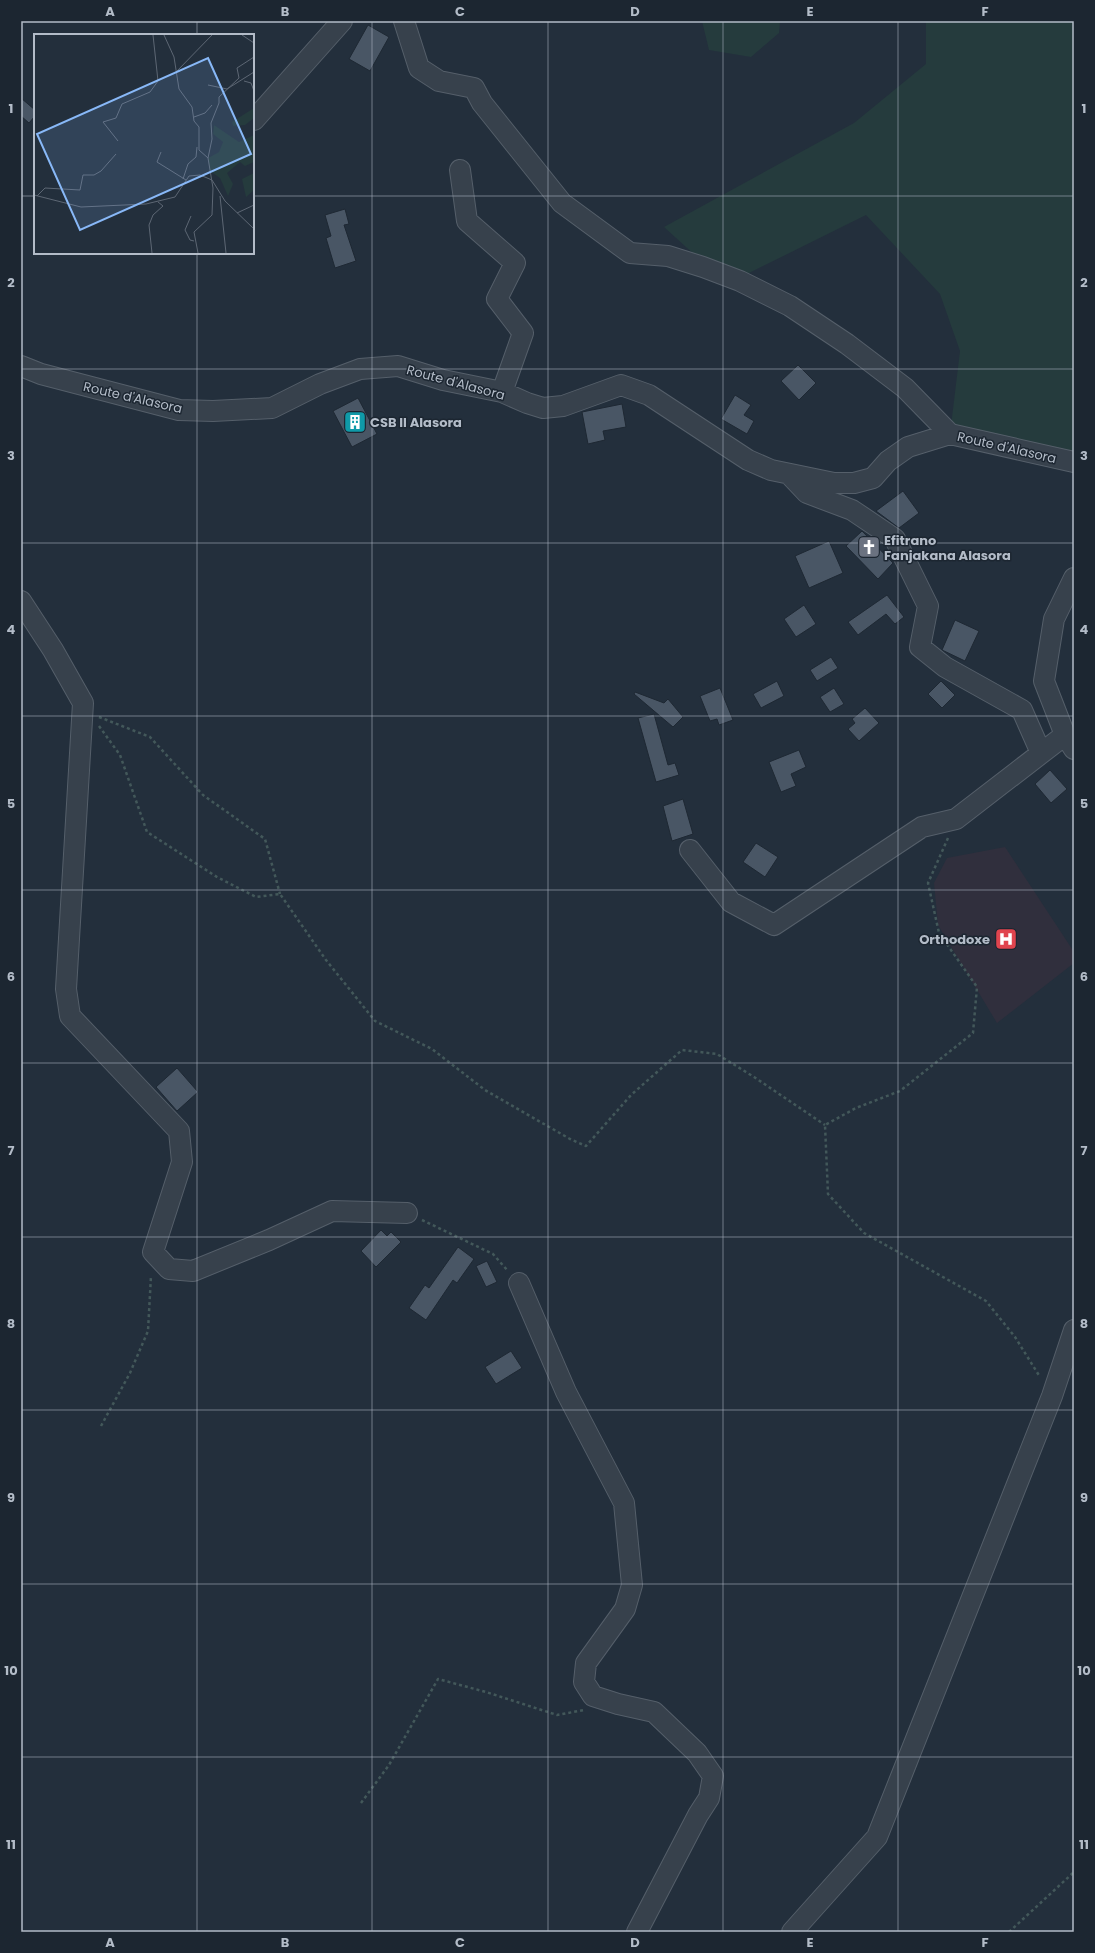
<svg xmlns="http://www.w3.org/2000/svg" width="1095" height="1953" viewBox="0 0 1095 1953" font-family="Poppins,sans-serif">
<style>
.medical{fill:#302f3d}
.green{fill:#253b3d}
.building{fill:#495665;stroke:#1e2833}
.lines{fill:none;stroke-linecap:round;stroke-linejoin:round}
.minor-casing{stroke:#555f6a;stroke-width:22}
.path{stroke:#43585a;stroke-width:2.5;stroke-dasharray:3 3;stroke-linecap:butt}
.minor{stroke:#37414c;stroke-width:20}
.grid{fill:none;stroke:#b3bcc8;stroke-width:1;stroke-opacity:0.55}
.labels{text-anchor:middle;stroke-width:3;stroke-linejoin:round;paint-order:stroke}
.street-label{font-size:13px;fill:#b3bcc8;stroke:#1c2631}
.poi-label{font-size:13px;font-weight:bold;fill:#b3bcc8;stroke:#1c2631;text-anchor:start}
.inset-road{fill:none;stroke:#5d6774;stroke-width:1}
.view{fill:#88b8f7;fill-opacity:0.15;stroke:#88b8f7;stroke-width:2}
.inset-edge{fill:none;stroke:#b3bcc8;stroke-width:2}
.neatline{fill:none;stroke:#b3bcc8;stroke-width:1.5}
.grid-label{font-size:13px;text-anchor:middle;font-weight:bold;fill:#b3bcc8}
</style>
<rect width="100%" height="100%" fill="#232f3c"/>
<path class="medical" d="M1005,847L1074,952V963L997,1023L938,925L934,883L947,858Z"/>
<path class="green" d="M702,21H780L779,33L751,57L709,50Z
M926,21H1074V462L950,434L960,351L940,294L866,215L739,278L697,257L664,227L854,123L926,64Z"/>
<path class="building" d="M368,25L389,37L370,71L349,59Z
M21,98L35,110V116L29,123L21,116Z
M345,209L349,224L344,225L356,261L335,268L326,238L331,236L325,215Z
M798,365L816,383L799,400L781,381Z
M735,395L751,405L744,415L754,421L747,434L721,419Z
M358,398L377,434L352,447L333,411Z
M622,404L626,427L603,431L605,440L588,444L582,412Z
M903,491L919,513L899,528L876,511Z
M862,531L893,563L878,579L846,546Z
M829,541L843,573L809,588L795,556Z
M887,595L904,617L895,624L886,614L858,635L848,622Z
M804,605L816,624L796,637L784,619Z
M955,620L979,631L965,661L942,650Z
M831,657L838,668L817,681L810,670Z
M777,681L784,696L761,708L753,694Z
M941,681L955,695L942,708L928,694Z
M720,688L733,720L719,725L717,719L710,721L700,696Z
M834,688L844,704L830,712L820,697Z
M635,692L664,703L668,699L683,717L673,727L634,694Z
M865,708L879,723L859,741L848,729L855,723L852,719Z
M654,714L668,765L675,763L679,775L656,782L638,718Z
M799,750L806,767L791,774L796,786L781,792L769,762Z
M1050,770L1067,789L1051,803L1035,784Z
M683,799L693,834L672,841L663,806Z
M756,843L778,857L765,877L743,862Z
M177,1068L198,1092L177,1111L156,1087Z
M381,1230L387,1236L391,1232L401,1242L376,1267L361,1251Z
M458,1247L474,1259L457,1283L453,1280L426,1320L409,1308L425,1285L429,1288Z
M487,1261L497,1282L486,1287L476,1266Z
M511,1351L522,1368L496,1384L485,1367Z"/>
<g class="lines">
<g class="minor-casing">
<path id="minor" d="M404,21L419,68L439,81L474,88L482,103L562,203L630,253L668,256L703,267L740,281L790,306L847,344L905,388L950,434
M254,120L342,21
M460,170L467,221L515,263L497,299L523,333L502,392
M21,366L41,374L179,410L213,411L272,408L320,384L360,369L398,366L443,380L502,392L527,403L543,408L563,406L621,385L649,395L748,460L771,470L834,483H854L873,478L888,461L908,447L950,434L1074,462
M789,474L807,493L852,510L895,539L928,606L920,647L945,667L1022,710L1041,753
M1074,578L1054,619L1044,681L1065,735L1074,749
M21,601L53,650L83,703L66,989L70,1016L179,1131L182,1162L153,1252L169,1269L193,1271L269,1240L332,1211L407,1213
M690,850L731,902L774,925L922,827L956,819L1065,735
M519,1283L566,1392L624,1503L632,1585L625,1609L586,1663L584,1682L593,1696L618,1704L654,1712L697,1753L713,1776L709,1798L698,1815L637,1932
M792,1932L877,1837L1052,1396L1074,1330"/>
</g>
<path class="path" d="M99,717L150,737L203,795L265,839L280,894
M99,726L120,755L147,832L217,877L256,897L280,894L326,960L375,1021L432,1049L485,1090L570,1139L586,1146L631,1095L682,1050L717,1054L754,1077L825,1125
M948,838L928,883L939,933L977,987L973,1033L900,1091L856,1108L825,1125L828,1194L864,1233L986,1301L1015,1337L1040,1377
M422,1220L493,1254L508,1271
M101,1426L130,1373L148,1331L151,1276
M361,1803L389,1765L438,1679L486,1692L557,1715L584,1710
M1009,1932L1074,1872"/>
<use href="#minor" class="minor"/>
</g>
<path class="grid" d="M197,21V35M372,21V1932M548,21V1932M723,21V1932M898,21V1932M21,196H35M253,196H1074M197,253V1932M21,369H1074M21,543H1074M21,716H1074M21,890H1074M21,1063H1074M21,1237H1074M21,1410H1074M21,1584H1074M21,1757H1074"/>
<defs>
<g id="building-square" transform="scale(1.15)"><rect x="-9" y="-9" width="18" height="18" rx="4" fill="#0f9aa8" stroke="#1c2631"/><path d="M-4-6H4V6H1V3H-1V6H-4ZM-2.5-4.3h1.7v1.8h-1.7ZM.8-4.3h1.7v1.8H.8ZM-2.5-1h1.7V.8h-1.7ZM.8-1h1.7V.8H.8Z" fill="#fff"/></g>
<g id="church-square" transform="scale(1.15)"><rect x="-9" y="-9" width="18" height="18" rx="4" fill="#6b7280" stroke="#1c2631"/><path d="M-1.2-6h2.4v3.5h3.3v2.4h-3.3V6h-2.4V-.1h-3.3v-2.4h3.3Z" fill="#fff"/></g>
<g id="hospital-square" transform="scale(1.15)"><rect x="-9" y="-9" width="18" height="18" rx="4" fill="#e0444e" stroke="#1c2631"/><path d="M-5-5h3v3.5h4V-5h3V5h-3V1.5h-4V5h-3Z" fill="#fff"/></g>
</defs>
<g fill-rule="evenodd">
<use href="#building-square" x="355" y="422"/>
<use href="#church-square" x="869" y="547"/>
<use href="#hospital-square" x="1006" y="939"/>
</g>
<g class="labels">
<g class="street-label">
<text transform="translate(456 382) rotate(15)" y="5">Route d'Alasora</text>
<text transform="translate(133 397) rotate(13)" y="5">Route d'Alasora</text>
<text transform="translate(1007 447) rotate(13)" y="5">Route d'Alasora</text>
</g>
<g class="poi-label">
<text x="370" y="427">CSB II Alasora</text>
<text x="884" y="545">Efitrano<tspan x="884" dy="15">Fanjakana Alasora</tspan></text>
<text x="990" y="944" text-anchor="end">Orthodoxe</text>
</g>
</g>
<g transform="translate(34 34)">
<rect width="220" height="220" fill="#232f3c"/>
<path d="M220,74V84L211,91L199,92L198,88ZM180,91L205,108L220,101V128L211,132L206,128L193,139L199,150L194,162L186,144L176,137L174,124L185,118L189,108L179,100ZM220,139V156L212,163L208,145Z" fill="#253b3d"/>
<path class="inset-road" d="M130,1L140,23L145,55L158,73L160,87L165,93V116L174,124L179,154L178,181L160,198L164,219M208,1L220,9M143,37L178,1M210,47L217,49L220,57M174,51L193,55L220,38M160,83L171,79L178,71M84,107L69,88L82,84L88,70L116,58L124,47L119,1M127,118L123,128L152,146M174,124L178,105L177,89L185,69V63L205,44L203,34L220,23M149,145L154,130L162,123L163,113M0,161L47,173L112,170L141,163L155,142L166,141L178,146L191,167L220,195M3,162L11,154L46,156L49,141H60L67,137L82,120M186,162L192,219M203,179L220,171M157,182L151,196L156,206L160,207M118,219L115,191L119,181L129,172L124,168"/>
<path class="view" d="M174,24L217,120L46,196L3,100Z"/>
<rect width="220" height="220" class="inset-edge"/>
</g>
<rect width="1095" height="1953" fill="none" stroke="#1c2631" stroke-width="44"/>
<rect x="22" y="22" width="1051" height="1909" class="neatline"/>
<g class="grid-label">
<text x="110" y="16">A</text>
<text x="285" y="16">B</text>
<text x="460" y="16">C</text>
<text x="635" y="16">D</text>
<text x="810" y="16">E</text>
<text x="985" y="16">F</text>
<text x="11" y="113">1</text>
<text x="1084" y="113">1</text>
<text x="11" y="287">2</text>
<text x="1084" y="287">2</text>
<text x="11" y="460">3</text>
<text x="1084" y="460">3</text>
<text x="11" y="634">4</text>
<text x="1084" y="634">4</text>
<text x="11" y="808">5</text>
<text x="1084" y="808">5</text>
<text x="11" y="981">6</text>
<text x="1084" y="981">6</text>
<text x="11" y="1155">7</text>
<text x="1084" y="1155">7</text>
<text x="11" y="1328">8</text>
<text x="1084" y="1328">8</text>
<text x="11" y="1502">9</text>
<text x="1084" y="1502">9</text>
<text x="11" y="1675">10</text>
<text x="1084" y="1675">10</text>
<text x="11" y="1849">11</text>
<text x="1084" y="1849">11</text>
<text x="110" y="1947">A</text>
<text x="285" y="1947">B</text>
<text x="460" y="1947">C</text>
<text x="635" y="1947">D</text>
<text x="810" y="1947">E</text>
<text x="985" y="1947">F</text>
</g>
</svg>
